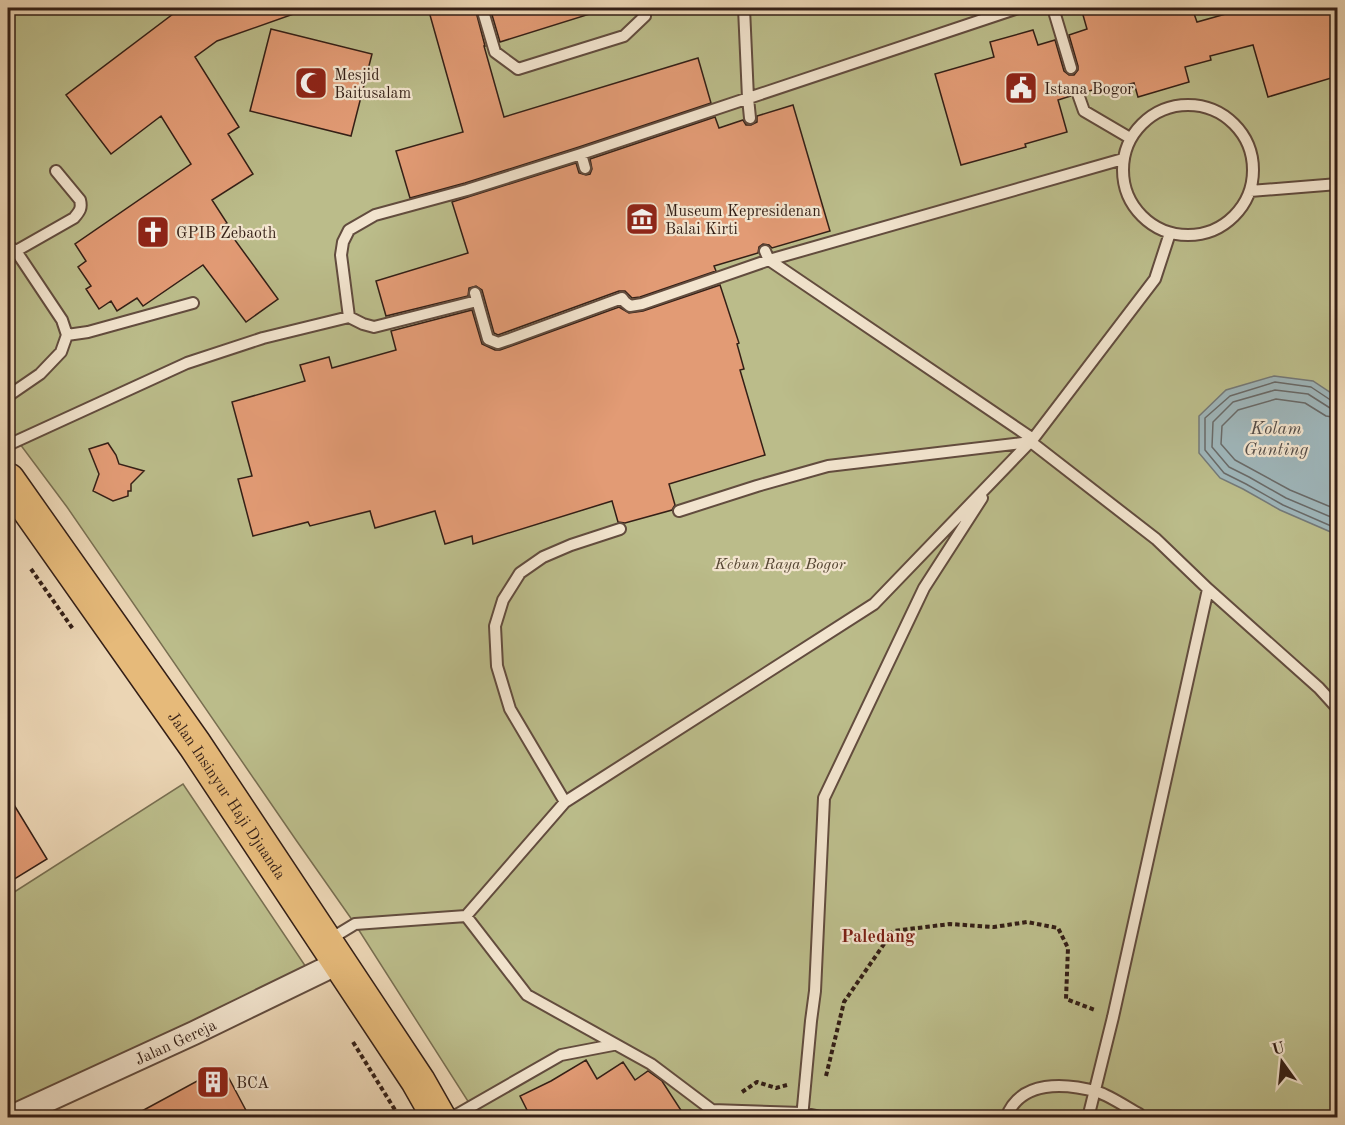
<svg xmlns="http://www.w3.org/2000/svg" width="1345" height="1125" viewBox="0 0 1345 1125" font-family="'Old Standard TT',serif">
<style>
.green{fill:#bbbc8a;stroke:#786e50;stroke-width:1.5}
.water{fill:#9eb5b9;stroke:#747978;stroke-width:1.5}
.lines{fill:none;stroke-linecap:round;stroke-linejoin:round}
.shore{stroke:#696a68;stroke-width:1.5}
.building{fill:#e29b75;stroke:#341f16;stroke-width:1.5}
.service-casing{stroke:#624c3e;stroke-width:14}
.minor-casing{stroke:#624c3e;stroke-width:26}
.primary-casing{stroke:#341f16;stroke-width:36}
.path{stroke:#341f16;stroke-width:4;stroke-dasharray:4.5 3;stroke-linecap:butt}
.service{stroke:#f2e4ce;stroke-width:10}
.minor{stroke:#f2e4ce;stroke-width:22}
.primary{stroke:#e6ba7a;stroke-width:33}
.labels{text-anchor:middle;stroke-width:4.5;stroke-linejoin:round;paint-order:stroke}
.poi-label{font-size:16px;fill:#341f16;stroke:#f2e4ce;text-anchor:start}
.park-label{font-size:16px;font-style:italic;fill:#564633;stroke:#f2e4ce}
.street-label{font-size:16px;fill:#341f16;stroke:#f2e4ce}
.water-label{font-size:18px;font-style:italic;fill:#544c47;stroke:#f2e4ce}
.neighbourhood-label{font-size:18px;font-weight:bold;fill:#7a1f14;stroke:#f2e4ce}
</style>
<rect width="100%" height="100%" fill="#ebd5b4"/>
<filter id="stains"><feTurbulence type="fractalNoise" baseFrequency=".00333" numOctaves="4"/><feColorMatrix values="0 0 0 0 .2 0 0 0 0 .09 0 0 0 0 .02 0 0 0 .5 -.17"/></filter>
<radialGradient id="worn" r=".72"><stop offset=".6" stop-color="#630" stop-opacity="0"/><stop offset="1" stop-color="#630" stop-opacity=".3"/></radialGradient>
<path class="green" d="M8,8H1337V1117H478L355,924L296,840L67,507L8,428Z
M183,784L312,976L8,1118V896Z"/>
<path class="water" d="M1274,376L1313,381L1337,397V537L1333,533L1280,510L1243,489L1220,478L1199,453V416L1226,390Z"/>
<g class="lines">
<path class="shore" d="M1338,401H1332L1311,387L1275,382L1230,396L1205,418V450L1224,473L1246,484L1283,505L1338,529
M1338,409L1330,408L1308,394L1275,390L1233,402L1213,422L1212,447L1229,467L1249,477L1286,498L1338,520
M1338,418L1326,416L1305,403L1276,399L1238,410L1222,426L1221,444L1235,460L1290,490L1338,510"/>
</g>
<path class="building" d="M181,8H301L302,11L217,41L195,57L239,127L228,134L253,174L212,200L227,223L224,225L278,299L246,322L203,265L143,306L137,298L117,311L111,301L99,309L86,289L91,286L78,267L86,261L75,244L191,164L161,116L111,154L66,95Z
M428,8H475L485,46H484L504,117L698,58L711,103L579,147L465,183L410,198L396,151L463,132Z
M490,8H593V13L500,42Z
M1081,8H1192L1197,22L1247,8H1338V76L1268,97L1253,45L1210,56L1211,60L1185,67L1189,82L1138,97L1134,83L1110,89L1108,86L1085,92L1080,87H1075L1071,92V96L1058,100L1067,132L1025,144L1026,147L961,165L935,74L994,57L990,42L1033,30L1038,45L1055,40L1064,71L1069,75H1074L1078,70V66L1069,35L1087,29Z
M271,29L372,54L351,136L250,111Z
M793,105L830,231L772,248L769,245L763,244L759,247L758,253L714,266L716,271L640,297L632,298L625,291H619L498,335L494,333L482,290L476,286L469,288L468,296L386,316L376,281L468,253L452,202L576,163L579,173L586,175L590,174L592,169L590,159L715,117L719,128L743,120L746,125H751L757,122V116Z
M720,285L739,343L737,344L744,369L740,370L765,455L669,484L675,505L672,510L625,523L618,522L612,501L473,544L472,536L445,544L435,511L375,528L370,511L310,526L308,522L253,536L238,479L252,476L232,402L305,381L300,365L329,357L332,368L396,350L391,331L472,310L482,344L495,350H500L619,307L629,313L643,311Z
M108,443L116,455L119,464L144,471L131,484V491H128V496L113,501L93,491L99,474L89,449Z
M8,795L47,859L8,883Z
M586,1060L597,1079L623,1062L635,1080L648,1071L662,1081L686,1118H531L520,1096L551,1081Z
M223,1067L250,1118H129Z"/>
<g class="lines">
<g class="service-casing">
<path id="service" d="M482,8L495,52L518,69L624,36L645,16L642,8
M744,8L748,98L750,118
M1053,8L1071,68
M1078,94L1084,111L1130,138
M1123 170a65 65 0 1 1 130 0a65 65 0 1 1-130 0Z
M581,154L585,168
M1250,191L1338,184
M8,246L16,251L62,320L67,335L61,352L40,374L8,396
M16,251L74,218C80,211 82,208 80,200L56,171
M765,251L769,260L1033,439
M475,293L488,339L498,343L510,339L622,298L625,302L630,306L642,304L769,260L1123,159
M349,317L341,255L343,242L349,230L375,215L467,190L581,154L1018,8
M67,335L88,332L193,303
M8,445L187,363L263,338L349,317L363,324L374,327L477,301
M679,511L757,486L828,466L1031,442L1156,539L1208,589L1113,1017L1088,1118
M1208,589L1319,688L1338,709
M565,802L510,709L497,666L495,626L503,600L520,573L543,557L571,545L620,529
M466,916L527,995L651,1064L712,1110L802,1113L826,1118
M327,941L355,924L466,916L565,802L874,604L1033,439L1155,279L1170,233
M451,1118L561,1055L613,1045
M802,1118L811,1021L815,991L824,798L924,588L982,498
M1006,1118C1020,1079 1066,1083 1098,1092C1110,1096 1128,1108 1139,1114L1143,1118"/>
</g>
<g class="minor-casing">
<g id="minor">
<path id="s1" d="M9,1118L194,1033L340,962"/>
</g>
</g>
<g class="primary-casing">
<g id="primary">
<path id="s2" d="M8,480L195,745L418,1081L439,1118"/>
</g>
</g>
<path class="path" d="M31,569L73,629
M353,1042L400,1118
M826,1076L844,1002L893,931L950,924L994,927L1027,922L1058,928L1068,948L1066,999L1095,1010
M742,1092L757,1082L776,1088L787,1085"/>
<use href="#service" class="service"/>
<use href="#minor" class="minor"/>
<use href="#primary" class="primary"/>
</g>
<defs>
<g id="mosque-square" transform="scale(1.725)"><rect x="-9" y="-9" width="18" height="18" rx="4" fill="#8f2418" stroke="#f2e4ce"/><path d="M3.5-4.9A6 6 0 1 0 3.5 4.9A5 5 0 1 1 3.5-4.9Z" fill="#fff"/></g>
<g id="civic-square" transform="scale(1.725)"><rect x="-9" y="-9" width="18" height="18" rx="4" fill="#8f2418" stroke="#f2e4ce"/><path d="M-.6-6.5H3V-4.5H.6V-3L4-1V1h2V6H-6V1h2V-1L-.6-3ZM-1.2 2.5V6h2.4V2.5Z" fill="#fff"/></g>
<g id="museum-square" transform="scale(1.725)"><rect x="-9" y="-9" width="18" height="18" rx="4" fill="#8f2418" stroke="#f2e4ce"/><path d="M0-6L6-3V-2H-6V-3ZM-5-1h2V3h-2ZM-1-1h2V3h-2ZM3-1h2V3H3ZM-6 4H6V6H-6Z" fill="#fff"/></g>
<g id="church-square" transform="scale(1.725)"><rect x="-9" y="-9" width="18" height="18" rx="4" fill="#8f2418" stroke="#f2e4ce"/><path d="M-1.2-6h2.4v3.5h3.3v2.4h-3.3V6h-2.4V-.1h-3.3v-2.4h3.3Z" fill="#fff"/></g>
<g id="building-square" transform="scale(1.725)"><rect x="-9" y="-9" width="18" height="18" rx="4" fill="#8f2418" stroke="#f2e4ce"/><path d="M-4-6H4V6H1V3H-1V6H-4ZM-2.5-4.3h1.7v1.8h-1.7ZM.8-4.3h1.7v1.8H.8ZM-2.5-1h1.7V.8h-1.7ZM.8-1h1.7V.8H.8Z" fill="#fff"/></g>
</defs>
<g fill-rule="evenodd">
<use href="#mosque-square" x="311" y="83"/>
<use href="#civic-square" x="1021" y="88"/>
<use href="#museum-square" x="642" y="219"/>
<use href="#church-square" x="153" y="232"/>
<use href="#building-square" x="213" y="1082"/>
</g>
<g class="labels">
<g class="poi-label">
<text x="334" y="80">Mesjid<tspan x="334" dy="18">Baitusalam</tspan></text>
<text x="1044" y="94">Istana Bogor</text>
<text x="665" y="216">Museum Kepresidenan<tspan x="665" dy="18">Balai Kirti</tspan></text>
<text x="176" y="238">GPIB Zebaoth</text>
<text x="236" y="1088">BCA</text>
</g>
<g class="park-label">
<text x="780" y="569">Kebun Raya Bogor</text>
</g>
<g class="street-label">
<text dy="6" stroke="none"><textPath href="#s2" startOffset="384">Jalan Insinyur Haji Djuanda</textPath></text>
<text dy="6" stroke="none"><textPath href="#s1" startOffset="183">Jalan Gereja</textPath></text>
</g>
<g class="water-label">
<text x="1276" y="434">Kolam<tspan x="1276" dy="21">Gunting</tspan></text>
</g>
<g class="neighbourhood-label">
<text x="878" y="942">Paledang</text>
</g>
</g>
<rect width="1345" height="1125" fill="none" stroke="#ebd5b4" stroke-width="30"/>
<rect x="9" y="9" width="1327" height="1107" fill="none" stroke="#341f16" stroke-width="3"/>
<rect x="15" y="15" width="1315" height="1095" fill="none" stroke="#341f16" stroke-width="1.5"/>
<g transform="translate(1282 1062) rotate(345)" stroke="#f2e4ce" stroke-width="4.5" paint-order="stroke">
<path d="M0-4.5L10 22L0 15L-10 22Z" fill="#341f16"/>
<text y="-9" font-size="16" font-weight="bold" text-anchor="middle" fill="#341f16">U</text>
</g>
<rect width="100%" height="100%" filter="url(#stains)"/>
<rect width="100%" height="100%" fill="url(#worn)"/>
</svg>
